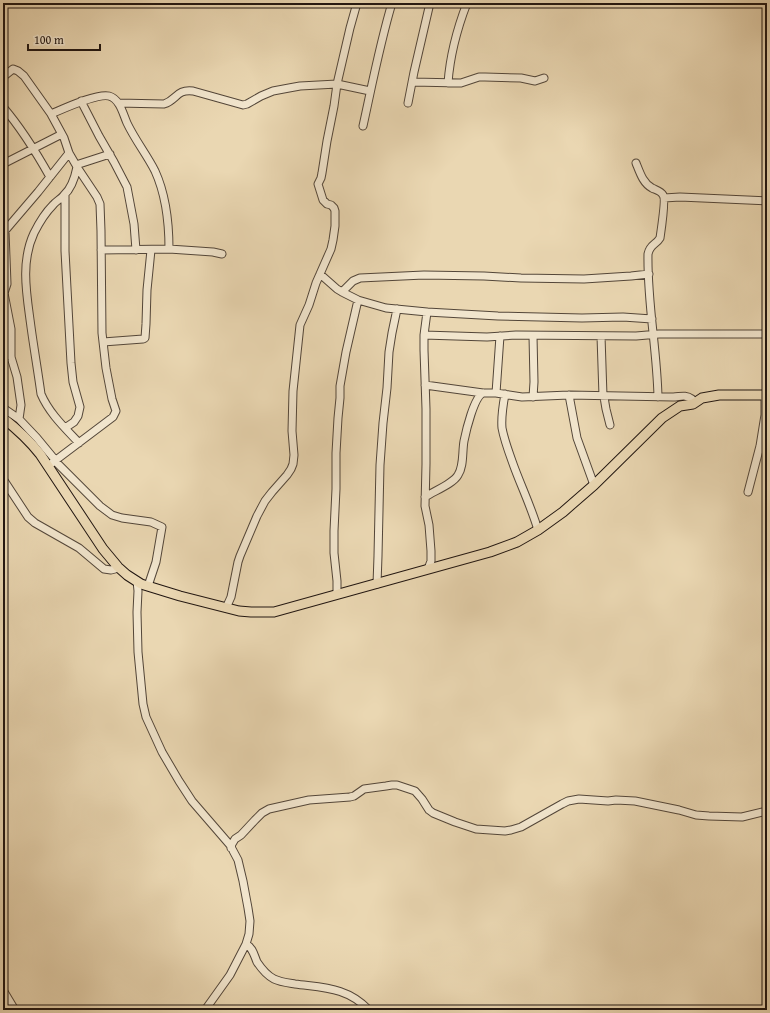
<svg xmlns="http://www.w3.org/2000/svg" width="770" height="1013" viewBox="0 0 770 1013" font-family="'Gentium Book Plus',serif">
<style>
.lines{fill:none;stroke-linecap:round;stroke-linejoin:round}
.minor-casing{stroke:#534639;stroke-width:9}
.major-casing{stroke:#211611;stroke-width:11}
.minor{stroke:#f1e5cd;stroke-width:7}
.major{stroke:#ead7b2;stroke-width:9}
</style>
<rect width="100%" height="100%" fill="#ead7b2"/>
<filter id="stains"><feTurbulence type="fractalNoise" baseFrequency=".005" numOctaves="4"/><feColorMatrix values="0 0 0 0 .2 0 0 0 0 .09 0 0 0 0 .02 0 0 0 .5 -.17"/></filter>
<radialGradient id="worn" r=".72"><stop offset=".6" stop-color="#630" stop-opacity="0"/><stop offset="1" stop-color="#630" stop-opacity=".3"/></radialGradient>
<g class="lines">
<g class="minor-casing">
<path id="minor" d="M3,77L13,69L18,71L24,76L51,114L64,138L69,153L76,165L77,167L97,197L100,204L101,231L102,333L106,368L112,399L116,411L113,417L48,466
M412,82L461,83L479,77H485L521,78L535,81L544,78
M448,83C450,55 457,29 467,3
M81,101L99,136L114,162L127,187L134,224L136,250
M118,103L164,104C177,100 176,89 193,91L243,105L247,104L261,96L273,91L289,88L300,86L337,84L370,91
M408,103L414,72L430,3
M3,107C22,129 36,152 50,177
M51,114C63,109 97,93 109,96C120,99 123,114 127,123C135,140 147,155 155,171C166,195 169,224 169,249
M363,126C372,85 380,43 392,3
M636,163C640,173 643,183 652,188C656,190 661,191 663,195C666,199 661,231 660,238C656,245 650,244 648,254C647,302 657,349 658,397
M3,164L62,134
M76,165L110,154
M77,167C75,177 72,188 64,195C61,199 56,201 53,205C45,213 39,223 34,233C20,263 27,296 31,327C34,349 38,372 41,394C49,413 65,428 79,443
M65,195V251L71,363L73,382L80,407L78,416L74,422L65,428
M664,198L680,197L767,201
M5,231L7,284L4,293L11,329V357L17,377L21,405L19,419
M3,233L38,192L69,153
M101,250L169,249L213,252L222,254
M320,274L337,289L342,292L358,300L386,308L427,312L498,316L582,318L623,317L652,319
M342,292L353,281L360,278L424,275L484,276L521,278L584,279L631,276L649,274
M427,312L424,335V350L426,409V464L425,506L429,525L431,551V561L428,569
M424,335L487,337L516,335L636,336L659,334H767
M601,336L603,396L604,397L606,409L610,425
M103,342L143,339L145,338L146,324L147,290L151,250
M3,352L11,357
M425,385L483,393H496L522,397L569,395L673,397C680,397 685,394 692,399L693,404
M496,393L500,336
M505,394C503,405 501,417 502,428C504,439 508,450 512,461C520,484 531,506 538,530
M569,395L577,438L594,485
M533,397L534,382L533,336
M3,408L19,419L37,438L56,461
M55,461L100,506L112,515L122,518L151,522L162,527L156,562L148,586
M3,479L28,517L35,523L79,548L104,569L111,570L115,569L118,567
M748,492L760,446L765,415V395
M425,497C434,491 453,484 458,475C464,466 462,452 464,441C466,431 474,397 483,393
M137,581L138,591L137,612L138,652L143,704L146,717L162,752L179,781L192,801L230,845L238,860L243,881L248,908L250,921L249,934L246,944L230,975L205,1010
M377,584L378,556L380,465L383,423L387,388L389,352L392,333L397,309
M337,594V581L334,553V531L336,489V453L338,418L340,398V386L346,352L358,300
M226,608L231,597L238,562L240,556L257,516L265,501L272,492L287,475L291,469L293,464L294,455L292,431L293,391L300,325L309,305L316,283L331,249L333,240L335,226V211L334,208L331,205L327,204L323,200L318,184L321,178L322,173L327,141L334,106L337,84L350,28L357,3
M231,848L232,844L235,839L241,835L255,820L262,813L269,809L309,800L350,797L354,796L364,789L386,786L392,785H397L415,791L422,799L429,810L433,813L455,822L476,829L505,831L511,830L521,827L562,804L568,801L579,799L608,801L616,800L635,801L679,810L696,815L709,816L742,817L767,811
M246,944C253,948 254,955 257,962C261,968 268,976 274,979C280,982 289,983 295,984C324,988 347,987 369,1010
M3,990L15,1010"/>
</g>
<g class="major-casing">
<path id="major" d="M3,418C17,429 29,440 40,454L103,549L118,567L127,575L141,584L180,596L239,611L251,612H274L490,552L517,542L538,530L563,512L594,485L662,418L680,406L693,404L702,398L719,395H767"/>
</g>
<use href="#minor" class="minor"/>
<use href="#major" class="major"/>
</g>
<rect width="770" height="1013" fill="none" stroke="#ead7b2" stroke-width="16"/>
<rect x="4" y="4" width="762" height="1005" fill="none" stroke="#211611" stroke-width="2"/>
<rect x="8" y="8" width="754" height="997" fill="none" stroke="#211611"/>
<path d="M28 44v6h72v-6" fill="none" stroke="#211611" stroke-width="2"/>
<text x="34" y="44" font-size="12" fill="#211611" stroke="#f1e5cd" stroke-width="3" paint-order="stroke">100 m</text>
<rect width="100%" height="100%" filter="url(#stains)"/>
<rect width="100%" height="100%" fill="url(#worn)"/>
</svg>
